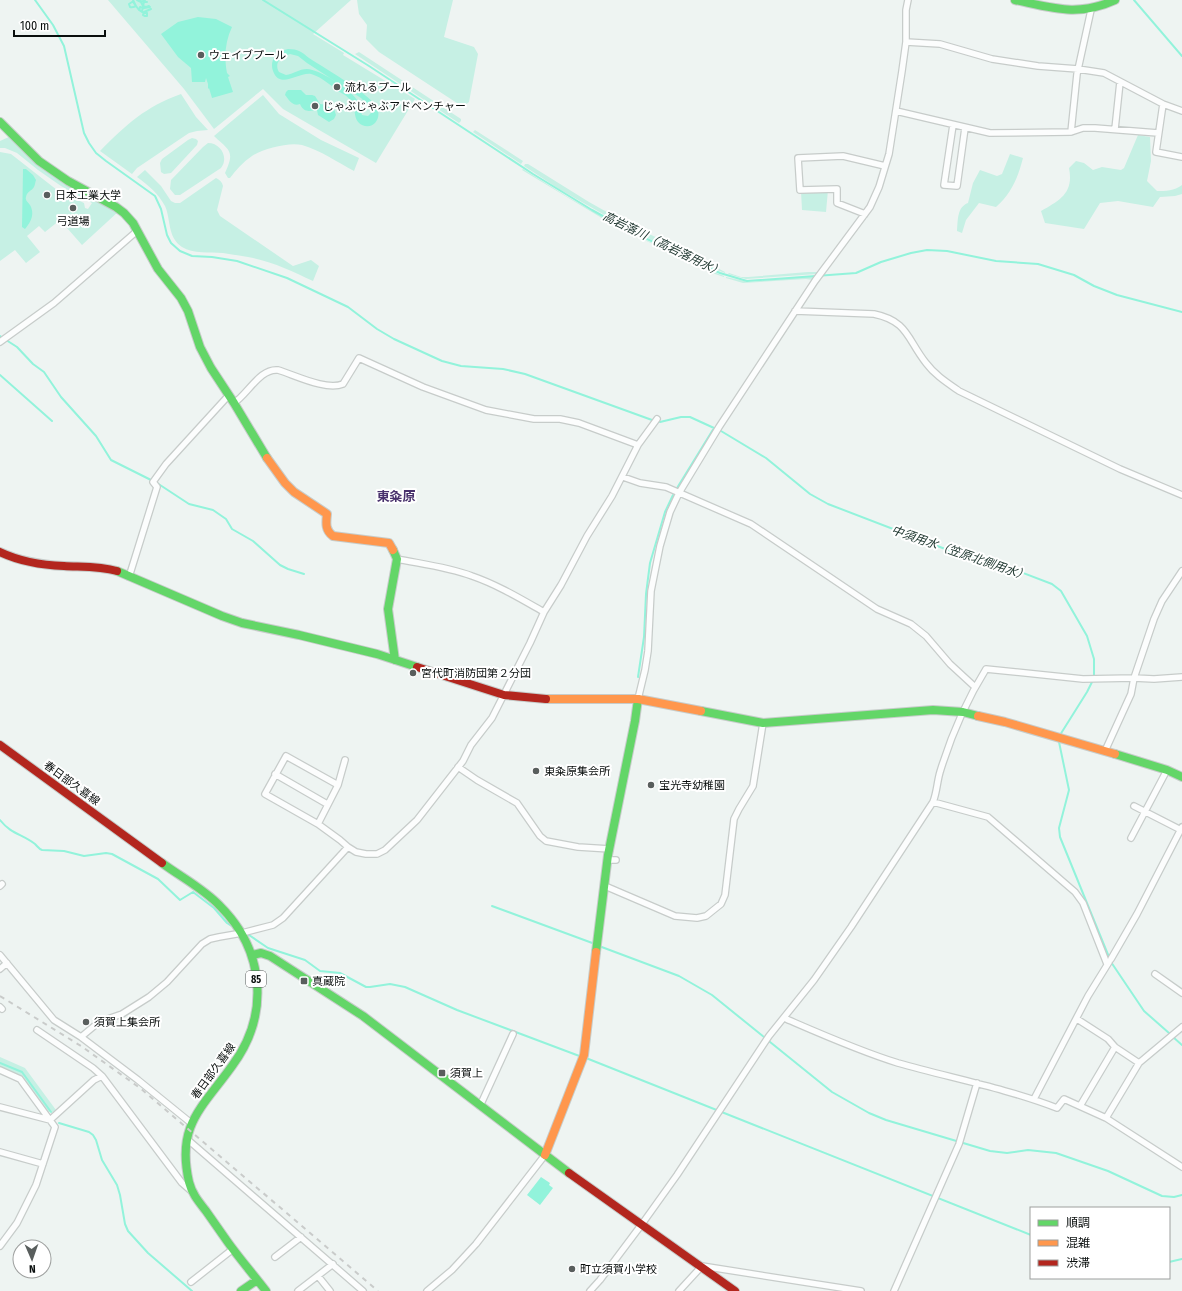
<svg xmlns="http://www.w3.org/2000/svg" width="1182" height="1291" viewBox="0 0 1182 1291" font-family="'Fira Sans Condensed','Noto Sans JP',sans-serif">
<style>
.green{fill:#c6f0e4}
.water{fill:#92f3db;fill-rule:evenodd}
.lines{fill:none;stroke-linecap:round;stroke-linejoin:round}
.stream{stroke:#92f3db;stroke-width:2}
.street-casing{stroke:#c7ccca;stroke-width:8}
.fast-casing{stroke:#c7ccca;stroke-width:10}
.slow-casing{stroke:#c7ccca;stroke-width:10}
.jam-casing{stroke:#c7ccca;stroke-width:10}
.street{stroke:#fcfdfd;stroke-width:5.5}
.fast{stroke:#63d668;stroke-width:8}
.slow{stroke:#ff974d;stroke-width:8}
.jam{stroke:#b3261e;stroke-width:8}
.rail{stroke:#c9cbca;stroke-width:2;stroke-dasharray:5 5;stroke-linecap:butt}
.poi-dot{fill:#595e5d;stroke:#fff;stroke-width:1.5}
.labels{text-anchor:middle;stroke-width:4;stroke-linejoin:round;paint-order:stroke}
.shield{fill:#fff;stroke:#535656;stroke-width:1}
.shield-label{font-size:10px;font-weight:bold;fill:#090e0d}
.poi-label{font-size:11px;fill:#090e0d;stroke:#fff;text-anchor:start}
.street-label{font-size:11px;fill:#090e0d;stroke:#fff}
.water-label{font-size:12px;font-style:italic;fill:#223a33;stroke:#fff}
.quarter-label{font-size:13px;font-weight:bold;fill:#49326d;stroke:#fff}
</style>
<rect width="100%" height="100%" fill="#eef4f2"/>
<path class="green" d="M108,0H351L313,34L344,53L343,55L415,99L376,163L283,109L263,89L214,129L184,89Z
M357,0H453L444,37L474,47L478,54L469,102L463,107L379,52L366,39L367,25L359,14Z
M359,52L461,119V121L459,123L355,54Z
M181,94L196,117L208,130L197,131L189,133L137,168L132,174L100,151C127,124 145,107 181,94Z
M263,95L279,114L321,140L359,158L354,171C337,162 320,150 302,145C288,142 263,149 252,156C243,162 236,170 230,178H228L225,173C235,151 230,151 214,136Z
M475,130L523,161L521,164L473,132Z
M1138,135L1150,137L1151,161L1147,181L1157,191C1166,191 1174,191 1182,185V194L1175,196L1160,197L1153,207L1118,201L1100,203L1084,229L1045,223L1041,211C1060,200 1074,193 1069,168L1076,161L1084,163L1093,170L1102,167L1121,170L1124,168Z
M11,136L20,147L119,211L82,245L60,220L45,232L39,226L27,236L40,252L26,263L15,250L0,261V152L11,154L57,190L84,203L85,208L88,209L92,203L61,186L38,170L17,153L5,148H0V141Z
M192,138L196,139L198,141L197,145L171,173L164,174L161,172L160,163L162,159L188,140Z
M208,143C221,143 229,158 221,168L180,195H175L170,189L171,180L203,147Z
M1010,154L1023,158C1018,177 1012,193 996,207L979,203L966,220L962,233L957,231C958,220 957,207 968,203L973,183L980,170L997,176L1002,174Z
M525,164H528L589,202L630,225L683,250L725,272V273L707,266L631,230L559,189L524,166Z
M523,169L566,196L629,232L709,270L724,276V277L712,273L610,223L522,170Z
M145,170L161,186L171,201L175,203H180L216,178C220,180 222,182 223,186L217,210L220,216L293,266L311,260L319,266L313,281C292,271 271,261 248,257C240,256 231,254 223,253C210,252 193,254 182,247C167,237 171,219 165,206C158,193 149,186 137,177Z
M828,190L826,212L802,210L801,191Z
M808,272H818L817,274L746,279L728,274L729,273L741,277H748Z
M816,276L813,280L806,279L743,283L726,278V277L749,282Z
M0,1057L25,1068L56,1110L53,1112H46L21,1078L0,1068Z"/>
<path class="water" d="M198,17L216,19L232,27C225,42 224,57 227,73L230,76L228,77L233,92L212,98L209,88L208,89V84L206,78L205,82H192L191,68L178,57L161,34L178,22Z
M288,49C298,49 302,52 309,58C329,71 358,87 374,103C384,113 376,131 362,125C352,120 357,109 351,101C346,94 339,92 332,88V86C326,82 319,76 311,74C298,72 280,90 273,71C271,66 272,60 275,56C279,52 283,50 288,49ZM290,54L298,56L307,63L361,98L370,107L372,112L368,116L362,115C360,110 360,105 357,100C350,89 319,69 307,69C299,69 293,74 286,75L279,72C274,63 280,57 290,54Z
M288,90H301L306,95H312L315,96L320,104L328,105L334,109L336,115L334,119L329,122L318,115L317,110C309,111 304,113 300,104C293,107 289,100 285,95L286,92Z
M23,169H26L33,175L36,180C35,183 35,185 34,187C32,191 27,191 26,197C25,201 28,202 30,205C35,214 31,222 25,229L22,227Z
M541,1177L550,1183L549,1185L553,1188L540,1205L527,1195Z"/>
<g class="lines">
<path class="stream" d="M35,0L53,25L64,46L84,133L89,143L96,153L106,161L155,196L161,209L167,235L171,243L180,251L192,256L212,257L237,261L287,278L348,307L377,329L394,339L442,361L461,366L503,369L525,374L652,420
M133,0L136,6C134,7 132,8 130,7L129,4L132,2H133L139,10L142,11L143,8
M137,0L141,2L145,0
M140,0L144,8L150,7
M263,0L369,66L533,174L592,210L630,231L720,273L747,281L856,273L881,262L911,253L927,250L947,251L996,261L1038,264L1074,275L1094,286L1117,295L1182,312
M1134,0L1182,56
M147,2H144L143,6L146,7L149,6
M143,8L140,7L139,10L142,12L147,13V16H145
M145,16L143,15L144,12L151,9
M0,336L17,347L33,364L44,372L61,397L96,436L111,460L157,483L189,504L213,510L226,519L232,529L253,541L280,565L288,569L304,574
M0,375L52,421
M660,422L681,417H690L714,428L677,488
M721,431L766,458L810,494L828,504L953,552L1005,566L1052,584L1061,591L1087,636L1094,659V678L1087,692L1060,735
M638,677L644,637L646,594L650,563L665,512L673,495
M1059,742L1069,790L1059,828L1060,837L1111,962L1144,1011L1169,1033
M0,820C11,834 22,834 35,844C38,847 39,849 42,850L64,851L84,856L106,853L112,854L158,879L180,900L193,892L214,908L227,923L233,927
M492,906L595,944
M246,933L268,948L305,960L320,971L340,973L366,987H370L390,984L405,987L457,1010L582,1057
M599,946L679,976L712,995L832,1092L869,1113L886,1120L990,1151L1007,1153L1028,1150L1056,1153L1108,1171L1162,1196L1174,1197L1182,1195
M1173,1037L1182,1045
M586,1058L1031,1235
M0,1063L22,1072L51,1112
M59,1123L89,1132L93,1135L96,1140L102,1160L117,1185L120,1195L125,1224L128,1231L148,1253L192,1291
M1169,1262L1182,1259"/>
<g class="street-casing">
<path id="street" d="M906,42L940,44L992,59L1038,66L1078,69L1104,73L1163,104L1182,111
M1163,104L1156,152L1182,157
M896,111L990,133L1071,132L1077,74L1091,10
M953,125L944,185L957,186L965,128
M1115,129L1120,82
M1071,132L1083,128H1095L1158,133
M865,214L837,203V189L800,190L798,158L843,156L885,166
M795,311L874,314C908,321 907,339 926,363C935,375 946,382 959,391L1120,469L1182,495
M0,342L54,303L137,231
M234,403C248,394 260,368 278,370C295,375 326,391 343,384L359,358L423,387L486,410L534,419H560L579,423L638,445
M623,477L640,483L666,487L751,524L877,609L911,624L926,636L950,664L975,687
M397,559C422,564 448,567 472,576C498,585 521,599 544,612
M129,577L157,487L153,482L166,464L229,395
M638,699L645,670L648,651L651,591L660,546L670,512L679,493L719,427L815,281L870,207L879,187L889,154L902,71L906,42V10L908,0
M1105,751L1131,694L1134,678L1154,619L1162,601L1182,571
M345,760L338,785L318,824L340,840L348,847
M458,767L477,780L517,803L540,836L546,841L578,847L610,849
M275,774L327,804
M933,802L988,817L1075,892L1083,903L1107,964
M1134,806L1181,830
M318,824L265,794L286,756L338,785
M1131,838L1167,770
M608,860H616
M0,886L2,884
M605,886L675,916L697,918L706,916L721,904L725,895L734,819L739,809L753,786L763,723
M0,955L54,1020L81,1037L138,1080L191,1123
M1111,959L1137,914L1182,827
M0,969L7,963
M1155,974L1182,993
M0,1007L2,1009
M784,1018C821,1034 859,1051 898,1063C951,1078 1005,1088 1057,1108L1064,1099L1106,1118L1182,1167
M1077,1019L1108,1039L1115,1047L1139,1063
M37,1030L93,1068L102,1076
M81,1037L99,1022L122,1014L149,997L167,982L202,944L210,939L219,937L242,933L273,925L283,918L348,847L356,852L366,854H377L385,850L417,820L463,761L471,745L492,718L530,643L544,612L561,585L587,536L612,496L638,445L657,419
M0,1070L20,1079L55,1127L36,1185L17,1223L0,1246
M1034,1099L1088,996L1109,962
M480,1106L513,1034
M1080,1106L1115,1047
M0,1107L50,1120L94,1080L102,1076L182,1183L190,1190
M1106,1118L1139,1063L1182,1027
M187,1139L363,1291
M0,1152L43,1164
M275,1257L301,1237
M318,1276L330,1291
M191,1282L233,1249
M298,1291L333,1264
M427,1291L452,1270L476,1244L545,1155
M590,1291L600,1280L642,1224L677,1175L769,1036L814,980L851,927L933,802C937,792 937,782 940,772C951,736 966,701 986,669L1083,679L1134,678L1154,679L1182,677
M679,1291L702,1266L861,1291
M894,1291L959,1144L977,1083"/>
</g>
<g class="fast-casing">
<path id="fast" d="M1015,0C1053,8 1078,17 1115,0
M0,122L39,161L68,181L116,207L124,213L133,223L158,269L181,298L188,311L200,347L211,368L234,403L267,458
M393,550L397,559L388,609L395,660
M117,571L222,616L242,623L299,635L377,654L417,667
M701,711L763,723L933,710L963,712L978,716
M1115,754L1167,770L1182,777
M162,863C181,877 204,889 220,906C265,951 270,1015 232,1066C202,1108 176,1125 189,1182C192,1194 199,1202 206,1211C213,1221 220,1231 227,1241C239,1258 253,1274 266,1291
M596,952L608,855L635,721L638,699
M252,955L261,953L270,956L363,1016L569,1173
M241,1291L257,1280"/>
</g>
<g class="slow-casing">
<path id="slow" d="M267,458L285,483L294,492L327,514C326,523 325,530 333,536L389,543L393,550
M546,699H638L701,711
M978,716L1005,722L1115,754
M545,1155L584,1055L596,952"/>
</g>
<g class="jam-casing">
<path id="jam" d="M0,552C21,562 41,565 64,566C82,567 100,566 117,571
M417,667L504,695L546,699
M0,745L162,863
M569,1173L735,1291"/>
</g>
<use href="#street" class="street"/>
<use href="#fast" class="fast"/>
<use href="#slow" class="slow"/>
<use href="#jam" class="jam"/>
<path class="rail" d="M0,996L81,1046L140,1088L378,1291"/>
</g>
<g class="poi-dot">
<circle cx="201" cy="55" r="4"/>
<circle cx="337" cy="87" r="4"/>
<circle cx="315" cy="106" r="4"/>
<circle cx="47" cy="195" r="4"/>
<circle cx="73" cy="208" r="4"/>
<circle cx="413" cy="673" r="4"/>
<circle cx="536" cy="771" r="4"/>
<circle cx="651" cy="785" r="4"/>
<rect x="300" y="977" width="8" height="8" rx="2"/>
<circle cx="86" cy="1022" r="4"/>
<rect x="438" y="1069" width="8" height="8" rx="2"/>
<circle cx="572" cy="1269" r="4"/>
</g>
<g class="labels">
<rect class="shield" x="246" y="971" width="20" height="16" rx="3"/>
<g class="shield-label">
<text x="256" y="983">85</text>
</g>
<g class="poi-label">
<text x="209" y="59">ウェイブプール</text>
<text x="345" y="91">流れるプール</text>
<text x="323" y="110">じゃぶじゃぶアドベンチャー</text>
<text x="55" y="199">日本工業大学</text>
<text x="73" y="225" text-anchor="middle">弓道場</text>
<text x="421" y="677">宮代町消防団第２分団</text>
<text x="544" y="775">東粂原集会所</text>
<text x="659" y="789">宝光寺幼稚園</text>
<text x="312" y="985">真蔵院</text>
<text x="94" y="1026">須賀上集会所</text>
<text x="450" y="1077">須賀上</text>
<text x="580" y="1273">町立須賀小学校</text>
</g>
<g class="street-label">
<text transform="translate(72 783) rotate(36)" y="4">春日部久喜線</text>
<text transform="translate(213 1071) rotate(-54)" y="4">春日部久喜線</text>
</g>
<g class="water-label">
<text transform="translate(663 244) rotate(26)" y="4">高岩落川（高岩落用水）</text>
<text transform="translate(960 553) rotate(19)" y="4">中須用水（笠原北側用水）</text>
</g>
<g class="quarter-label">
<text x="396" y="501">東粂原</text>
</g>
</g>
<rect x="1030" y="1207" width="140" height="72" fill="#ffffff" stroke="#9d9f9e"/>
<rect x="1038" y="1220" width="20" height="6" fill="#63d668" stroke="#9d9f9e"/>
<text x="1066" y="1227" font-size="12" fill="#090e0d">順調</text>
<rect x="1038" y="1240" width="20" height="6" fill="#ff974d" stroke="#9d9f9e"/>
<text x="1066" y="1247" font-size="12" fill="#090e0d">混雑</text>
<rect x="1038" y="1260" width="20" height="6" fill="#b3261e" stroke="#9d9f9e"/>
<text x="1066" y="1267" font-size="12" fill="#090e0d">渋滞</text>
<g transform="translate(32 1259) rotate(178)"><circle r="19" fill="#ffffff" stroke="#9d9f9e"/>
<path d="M0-3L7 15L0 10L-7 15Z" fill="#595e5d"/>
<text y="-6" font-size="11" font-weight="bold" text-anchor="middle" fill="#090e0d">N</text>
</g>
<path d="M14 30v6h91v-6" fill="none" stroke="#090e0d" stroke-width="2"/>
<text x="20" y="30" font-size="12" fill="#090e0d" stroke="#ffffff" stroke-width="3" paint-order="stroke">100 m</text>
</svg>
